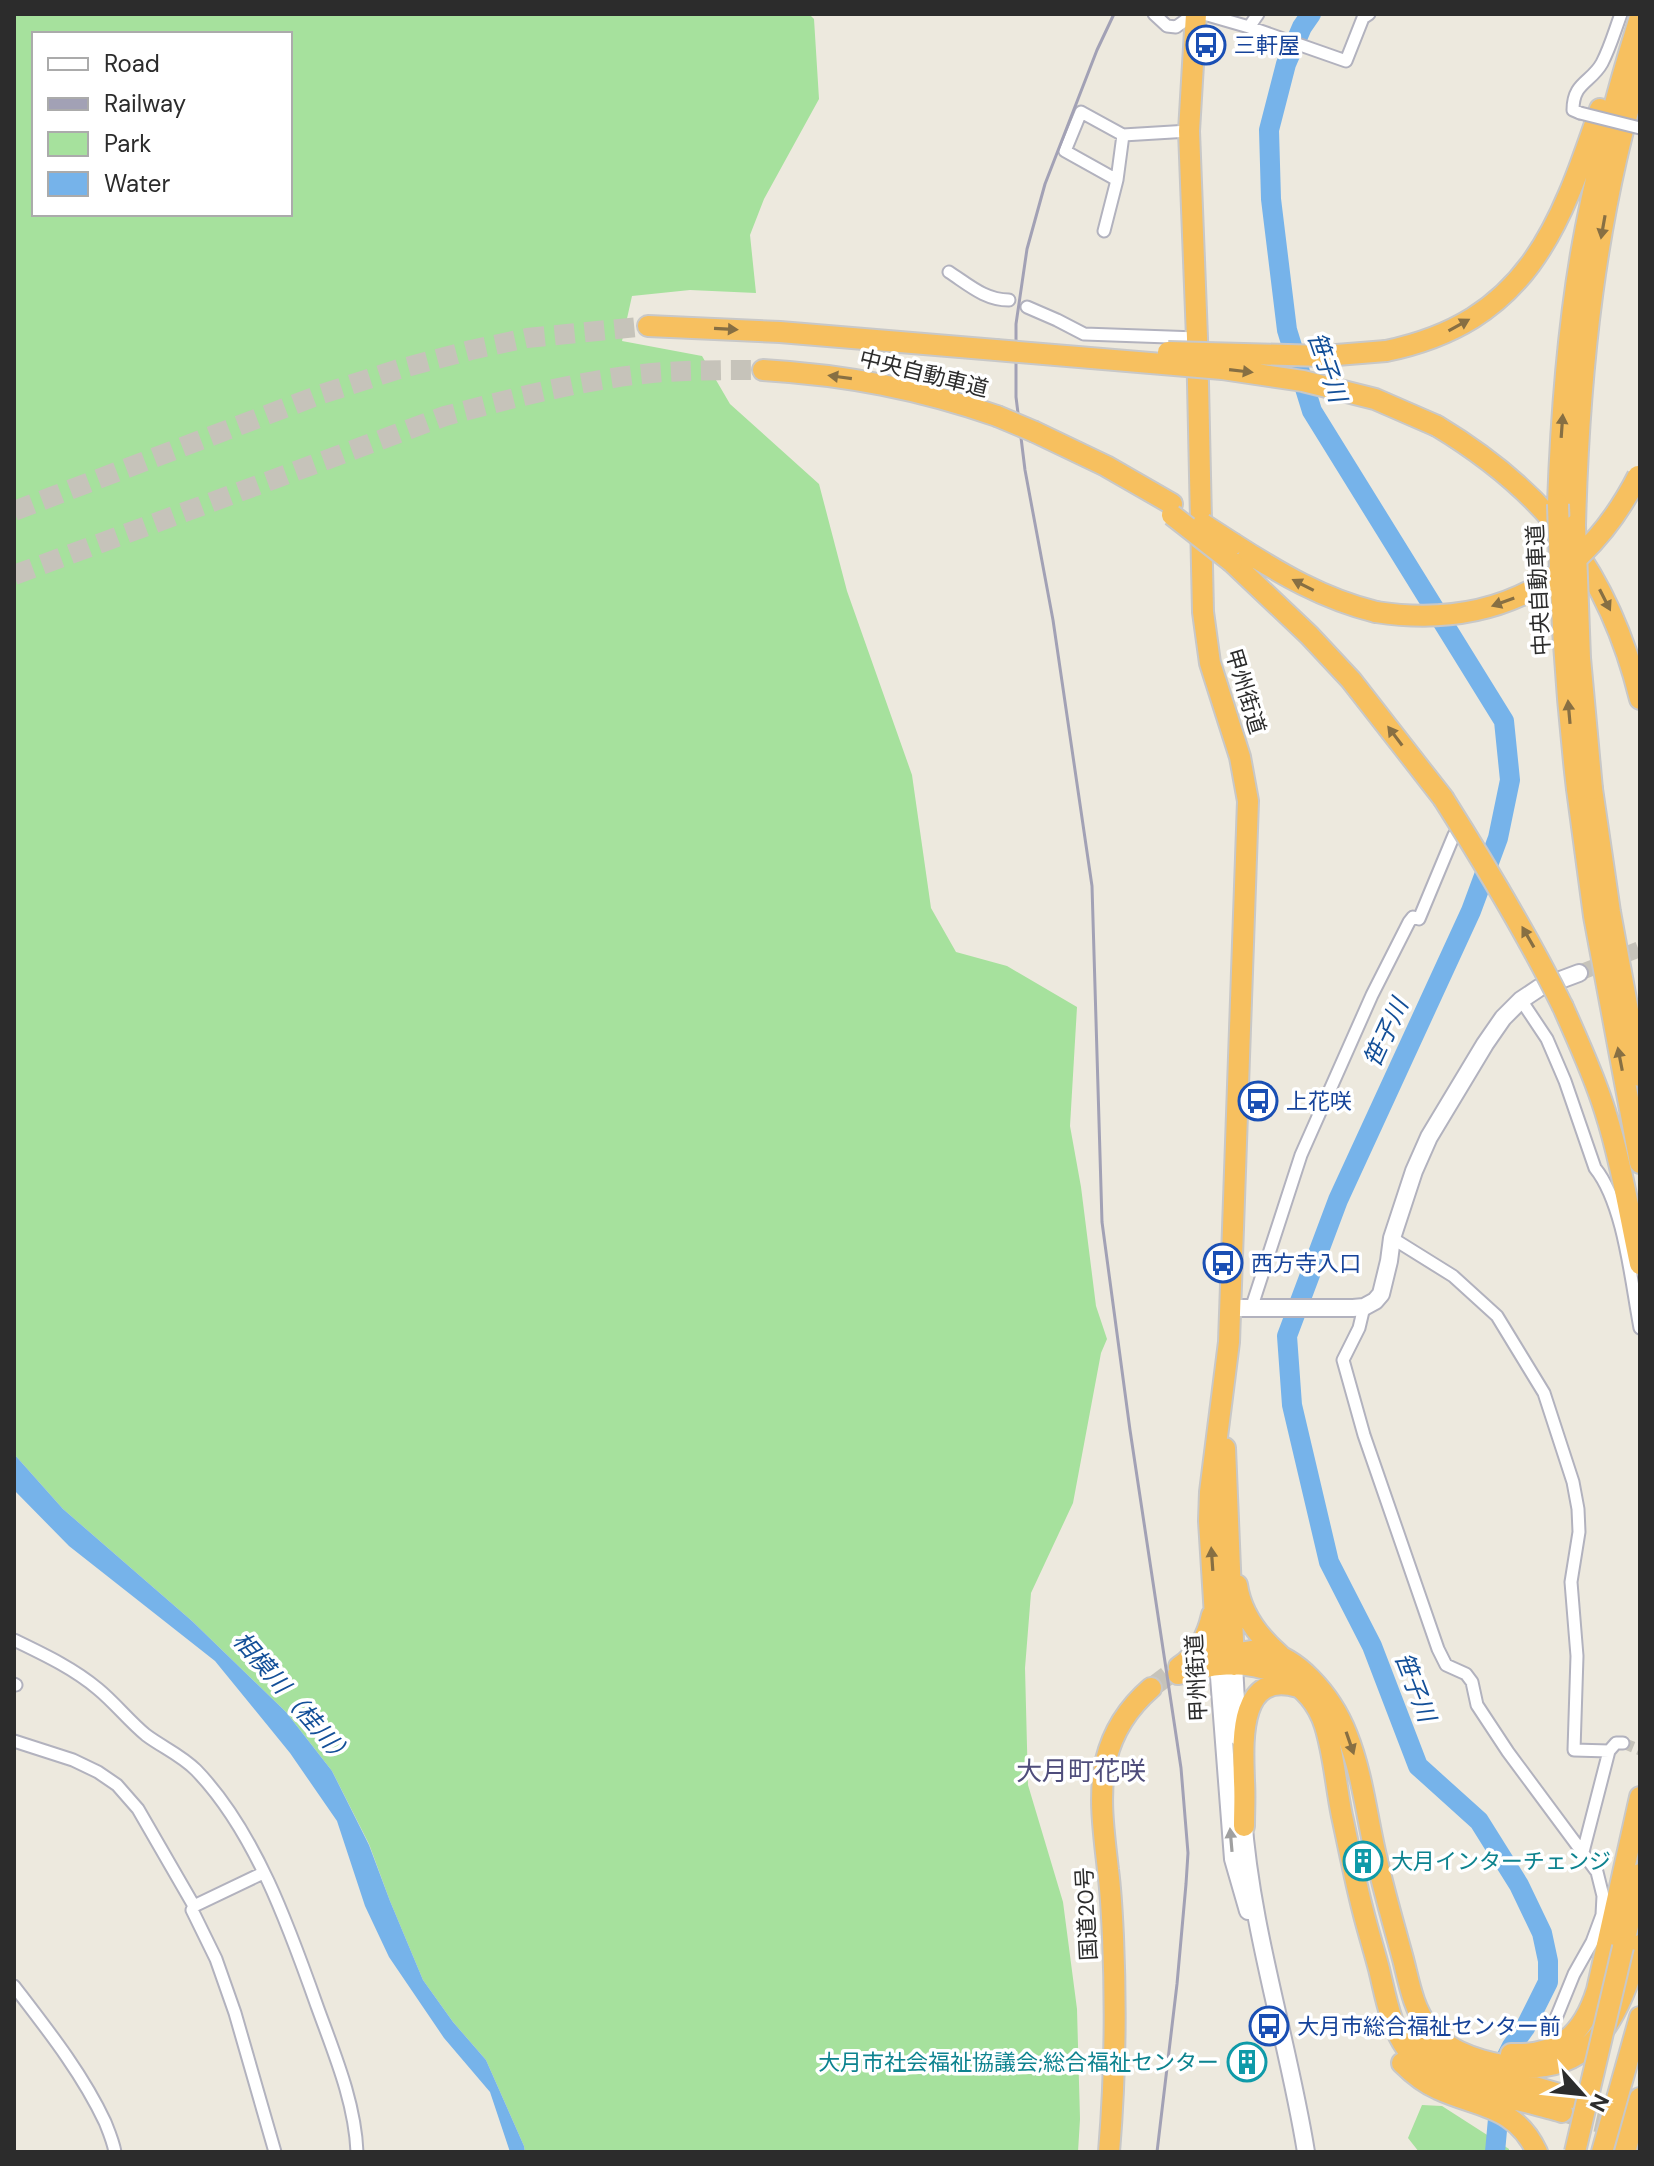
<svg xmlns="http://www.w3.org/2000/svg" width="1654" height="2166" viewBox="0 0 1654 2166" font-family="'DM Sans','Noto Sans JP',sans-serif">
<style>
.green{fill:#a6e19d;fill-rule:evenodd}
.water{fill:#76b3ea}
.lines{fill:none;stroke-linecap:round;stroke-linejoin:round}
.river{stroke:#76b3ea;stroke-width:20}
.street-tunnel{stroke:#c6c3ba;stroke-width:11;stroke-dasharray:11 5.5;stroke-linecap:butt}
.secondary-tunnel{stroke:#c6c3ba;stroke-width:16;stroke-dasharray:16 8;stroke-linecap:butt}
.highway-tunnel{stroke:#c6c3ba;stroke-width:20;stroke-dasharray:20 10;stroke-linecap:butt}
.street-casing{stroke:#b2b2be;stroke-width:15}
.secondary-casing{stroke:#b2b2be;stroke-width:20}
.highway-casing{stroke:#c8c8c8;stroke-width:24}
.street{stroke:#fff;stroke-width:11}
.secondary{stroke:#fff;stroke-width:16}
.highway{stroke:#f7c05f;stroke-width:20}
.rail{stroke:#a2a1b5;stroke-width:3}
.street-bridge-casing{stroke:#b2b2be;stroke-width:15;stroke-linecap:butt}
.highway-bridge-casing{stroke:#c8c8c8;stroke-width:24;stroke-linecap:butt}
.street-bridge{stroke:#fff;stroke-width:11}
.highway-bridge{stroke:#f7c05f;stroke-width:20}
.oneway{fill:#876f43}
.oneway2{fill:#a0a0a0}
.labels{text-anchor:middle;stroke-width:7;stroke-linejoin:round;paint-order:stroke}
.transit-label{font-size:22px;fill:#164399;stroke:#fff;text-anchor:start}
.street-label{font-size:22px;fill:#2c2c2c;stroke:#fff}
.culture-label{font-size:22px;fill:#0d838f;stroke:#fff;text-anchor:start}
.water-label{font-size:24px;font-style:italic;fill:#134f98;stroke:#fff}
.quarter-label{font-size:26px;fill:#4f4d7b;stroke:#fff}
</style>
<rect width="100%" height="100%" fill="#ede9de"/>
<path class="green" d="M14,14H809L814,19L819,99L764,199L750,235L756,293L690,290L632,296L622,341L702,356L730,404L819,484L847,591L912,775L931,908L956,952L1007,966L1077,1007L1070,1126L1081,1187L1096,1306L1107,1339L1101,1353L1073,1503L1031,1593L1025,1668L1028,1785L1063,1902L1077,2009L1080,2119L1078,2152H525L524,2146L486,2060L453,2022L423,1980L390,1901L369,1844L332,1771L286,1712L192,1621L63,1509L14,1454ZM34,34H290V214H34Z
M1422,2105L1442,2106L1509,2149V2152H1419L1408,2138Z"/>
<path class="water" d="M14,1454L63,1509L192,1621L286,1712L332,1771L369,1845L390,1901L423,1980L453,2022L486,2060L524,2146L525,2152H510L490,2092L444,2038L389,1957L365,1906L337,1821L290,1753L215,1661L69,1546L14,1490Z"/>
<g class="lines">
<path class="river" d="M1311,14L1302,27L1286,64L1269,130L1271,199L1287,330L1312,411L1504,721L1510,780L1498,838L1471,911L1338,1200L1287,1336L1292,1405L1329,1562L1372,1646L1418,1766L1479,1821L1519,1885L1542,1933L1548,1961V1982L1525,2028L1512,2046L1506,2058L1502,2075L1495,2152"/>
<path class="street-tunnel" d="M1623,1743L1640,1750"/>
<path class="secondary-tunnel" d="M1579,973L1640,949"/>
<path class="highway-tunnel" d="M14,511L319,395L399,369L471,350L527,338L648,326
M14,575L445,416C513,398 582,380 652,373C689,370 726,370 763,370
M1151,1688L1179,1667
M1567,2113C1595,2122 1613,2130 1640,2116"/>
<g class="street-casing">
<path id="street" d="M1154,14L1167,26L1176,27L1194,14
M1204,14L1249,27L1346,61L1363,18L1369,14
M1249,27L1258,14
M1580,113L1573,110C1573,82 1591,83 1602,63C1610,48 1615,30 1621,14
M1117,180L1065,151L1081,112L1123,135
M1104,231L1117,180L1123,135L1189,131
M949,272C969,285 985,300 1009,300
M1027,307L1057,320L1084,334L1197,338
M1521,1000L1547,1039L1565,1081L1595,1168C1624,1204 1631,1281 1640,1328
M1392,1238L1453,1276L1497,1316L1544,1393L1573,1482L1578,1509L1579,1532L1571,1582L1577,1656L1574,1750L1609,1751L1616,1743H1623
M1364,1307L1359,1328L1343,1360L1364,1435L1438,1649L1446,1665L1466,1674L1472,1682L1477,1705L1508,1752L1597,1872L1603,1896L1602,1915L1592,1942L1574,1974L1552,2028
M1251,1309L1301,1155L1372,995L1409,922L1413,917L1419,919L1454,835
M14,1640C43,1654 73,1668 98,1689C115,1703 129,1721 146,1735C162,1747 181,1755 196,1770C255,1831 289,1927 317,2006C334,2053 355,2102 357,2152
M14,1684L16,1685
M14,1741L73,1760L98,1772L117,1785L138,1809L194,1906
M1583,1852L1609,1751
M263,1873L194,1906L192,1910L216,1959L235,2013L275,2152
M14,1986C47,2029 82,2073 105,2122C109,2132 113,2141 115,2152"/>
</g>
<g class="secondary-casing">
<path id="secondary" d="M1231,1308H1353L1364,1307L1375,1301L1381,1294L1389,1261L1392,1238L1414,1171L1429,1137L1485,1044L1503,1018L1521,1000L1539,988L1579,973
M1218,1664L1233,1859L1248,1911
M1234,1665L1238,1737
M1243,1816C1251,1930 1288,2040 1306,2152"/>
</g>
<g class="highway-casing">
<path id="highway" d="M1196,14L1189,131L1197,338L1203,612L1210,663L1240,757L1248,801L1229,1342L1210,1492L1209,1521L1218,1664
M648,326L780,332L996,350
M1386,351C1526,322 1559,230 1600,109
M763,370C846,375 919,389 997,416
M1437,426C1548,493 1609,573 1640,699
M1035,432L1106,466L1172,504
M1558,504C1561,420 1567,337 1581,254C1595,173 1616,95 1640,17
M1575,525C1579,371 1595,217 1640,69
M1234,544C1279,573 1323,599 1376,612
M1232,562L1309,635L1351,680L1443,798
M1577,789L1594,916L1640,1163
M1592,789L1610,912L1640,1076
M1563,1007C1578,1041 1594,1075 1605,1111C1621,1161 1629,1213 1640,1264
M1225,1448L1234,1665
M1237,1585C1241,1613 1259,1637 1280,1655
M1218,1664C1229,1658 1239,1652 1252,1651C1295,1648 1333,1699 1347,1735C1361,1770 1366,1810 1374,1847C1382,1885 1393,1922 1403,1959C1409,1982 1413,2008 1428,2027C1450,2058 1509,2071 1545,2066C1605,2058 1625,1995 1640,1945
M1179,1667C1198,1654 1207,1637 1212,1615
M1178,1674C1191,1671 1205,1666 1219,1665C1265,1660 1311,1681 1325,1726C1334,1755 1336,1787 1342,1816C1349,1848 1355,1880 1363,1911C1368,1931 1374,1950 1379,1969C1386,1998 1391,2031 1411,2054C1440,2086 1520,2099 1562,2112
M1244,1826C1244,1811 1245,1796 1244,1781C1243,1745 1237,1669 1298,1687
M1623,1947L1640,1874
M1413,2033L1428,2051L1450,2063L1577,2099
M1511,2054C1559,2056 1583,2035 1597,1990L1640,1797
M1402,2063C1413,2074 1424,2083 1438,2089C1479,2108 1515,2105 1537,2152
M1109,2152C1115,2081 1116,2008 1113,1937C1112,1915 1111,1892 1108,1870C1104,1834 1098,1795 1106,1760C1113,1731 1129,1707 1151,1688
M1602,2152L1640,2017
M1625,2152L1640,2098"/>
</g>
<use href="#street" class="street"/>
<use href="#secondary" class="secondary"/>
<use href="#highway" class="highway"/>
<path class="rail" d="M1114,14L1097,50L1045,184L1027,249L1016,324V397L1025,470L1053,620L1092,886L1102,1222L1130,1430L1181,1768L1188,1853L1186,1884L1177,1984L1157,2152"/>
<g class="street-bridge-casing">
<path id="street-bridge" d="M1580,113L1640,128"/>
</g>
<g class="highway-bridge-casing">
<path id="highway-bridge" d="M996,350L1222,369L1303,381L1375,399L1437,426
M1168,352L1324,356L1386,351
M997,416L1035,432
M1558,504C1560,600 1566,694 1577,789
M1172,515L1232,562
M1203,524L1234,544
M1575,525L1580,658L1592,789
M1376,612C1494,630 1584,582 1638,476
M1443,798C1486,866 1527,934 1563,1007
M1575,2152L1623,1947"/>
</g>
<use href="#street-bridge" class="street-bridge"/>
<use href="#highway-bridge" class="highway-bridge"/>
</g>
<defs><path id="oneway-solid" d="M-6-.8H1V-3.2L6.5 0L1 3.2V.8H-6Z" transform="scale(2)"/></defs>
<g class="oneway">
<use href="#oneway-solid" transform="translate(1603 227) rotate(100)"/>
<use href="#oneway-solid" transform="translate(1459 325) rotate(-29)"/>
<use href="#oneway-solid" transform="translate(726 329) rotate(3)"/>
<use href="#oneway-solid" transform="translate(1241 371) rotate(7)"/>
<use href="#oneway-solid" transform="translate(840 377) rotate(-172)"/>
<use href="#oneway-solid" transform="translate(1562 426) rotate(-86)"/>
<use href="#oneway-solid" transform="translate(1303 585) rotate(-153)"/>
<use href="#oneway-solid" transform="translate(1605 600) rotate(63)"/>
<use href="#oneway-solid" transform="translate(1503 602) rotate(160)"/>
<use href="#oneway-solid" transform="translate(1569 712) rotate(-95)"/>
<use href="#oneway-solid" transform="translate(1395 736) rotate(-127)"/>
<use href="#oneway-solid" transform="translate(1528 937) rotate(-120)"/>
<use href="#oneway-solid" transform="translate(1620 1059) rotate(-101)"/>
<use href="#oneway-solid" transform="translate(1212 1559) rotate(-94)"/>
<use href="#oneway-solid" transform="translate(1350 1743) rotate(71)"/>
</g>
<use class="oneway2" href="#oneway-solid" transform="translate(1231 1840) rotate(-95)"/>
<defs>
<g id="bus-ring" transform="scale(2)"><circle r="9.5" fill="#fff" stroke="#1a4fb4" stroke-width="1.5"/><path d="M-5-6H5V4H4V6H2V4H-2V6H-4V4H-5ZM-3.5-4V0h7V-4ZM-3.5 1.2v1.5H-2V1.2ZM2 1.2v1.5H3.5V1.2Z" fill="#1a4fb4"/></g>
<g id="building-ring" transform="scale(2)"><circle r="9.5" fill="#fff" stroke="#0f9aa8" stroke-width="1.5"/><path d="M-4-6H4V6H1V3H-1V6H-4ZM-2.5-4.3h1.7v1.8h-1.7ZM.8-4.3h1.7v1.8H.8ZM-2.5-1h1.7V.8h-1.7ZM.8-1h1.7V.8H.8Z" fill="#0f9aa8"/></g>
</defs>
<g fill-rule="evenodd">
<use href="#bus-ring" x="1206" y="45"/>
<use href="#bus-ring" x="1258" y="1101"/>
<use href="#bus-ring" x="1223" y="1263"/>
<use href="#building-ring" x="1363" y="1861"/>
<use href="#bus-ring" x="1269" y="2026"/>
<use href="#building-ring" x="1247" y="2062"/>
</g>
<g class="labels">
<g class="transit-label">
<text x="1234" y="53">三軒屋</text>
<text x="1286" y="1109">上花咲</text>
<text x="1251" y="1271">西方寺入口</text>
<text x="1297" y="2034">大月市総合福祉センター前</text>
</g>
<g class="street-label">
<text transform="translate(924 373) rotate(14)" y="8">中央自動車道</text>
<text transform="translate(1538 590) rotate(-93)" y="8">中央自動車道</text>
<text transform="translate(1246 691) rotate(73)" y="8">甲州街道</text>
<text transform="translate(1196 1678) rotate(-93)" y="8">甲州街道</text>
<text transform="translate(1086 1914) rotate(-93)" y="8">国道20号</text>
</g>
<g class="culture-label">
<text x="1391" y="1869">大月インターチェンジ</text>
<text x="1219" y="2070" text-anchor="end">大月市社会福祉協議会;総合福祉センター</text>
</g>
<g class="water-label">
<text transform="translate(1327 367) rotate(71)" y="8">笹子川</text>
<text transform="translate(1386 1033) rotate(-65)" y="8">笹子川</text>
<text transform="translate(1415 1687) rotate(69)" y="8">笹子川</text>
<text transform="translate(293 1699) rotate(49)" y="8">相模川（桂川）</text>
</g>
<g class="quarter-label">
<text x="1081" y="1780">大月町花咲</text>
</g>
</g>
<rect width="1654" height="2166" fill="none" stroke="#2c2c2c" stroke-width="32"/>
<rect x="32" y="32" width="260" height="184" fill="#ffffff" stroke="#ababab" stroke-width="2"/>
<rect x="48" y="58" width="40" height="12" fill="#ffffff" stroke="#ababab" stroke-width="2"/>
<text x="104" y="72" font-size="24" fill="#2c2c2c">Road</text>
<rect x="48" y="98" width="40" height="12" fill="#a2a1b5" stroke="#ababab" stroke-width="2"/>
<text x="104" y="112" font-size="24" fill="#2c2c2c">Railway</text>
<rect x="48" y="132" width="40" height="24" fill="#a6e19d" stroke="#ababab" stroke-width="2"/>
<text x="104" y="152" font-size="24" fill="#2c2c2c">Park</text>
<rect x="48" y="172" width="40" height="24" fill="#76b3ea" stroke="#ababab" stroke-width="2"/>
<text x="104" y="192" font-size="24" fill="#2c2c2c">Water</text>
<g transform="translate(1582 2094) rotate(117)" stroke="#ffffff" stroke-width="6" paint-order="stroke">
<path d="M0-6L14 30L0 20L-14 30Z" fill="#2c2c2c"/>
<text y="-12" font-size="22" font-weight="bold" text-anchor="middle" fill="#2c2c2c">N</text>
</g>
</svg>
